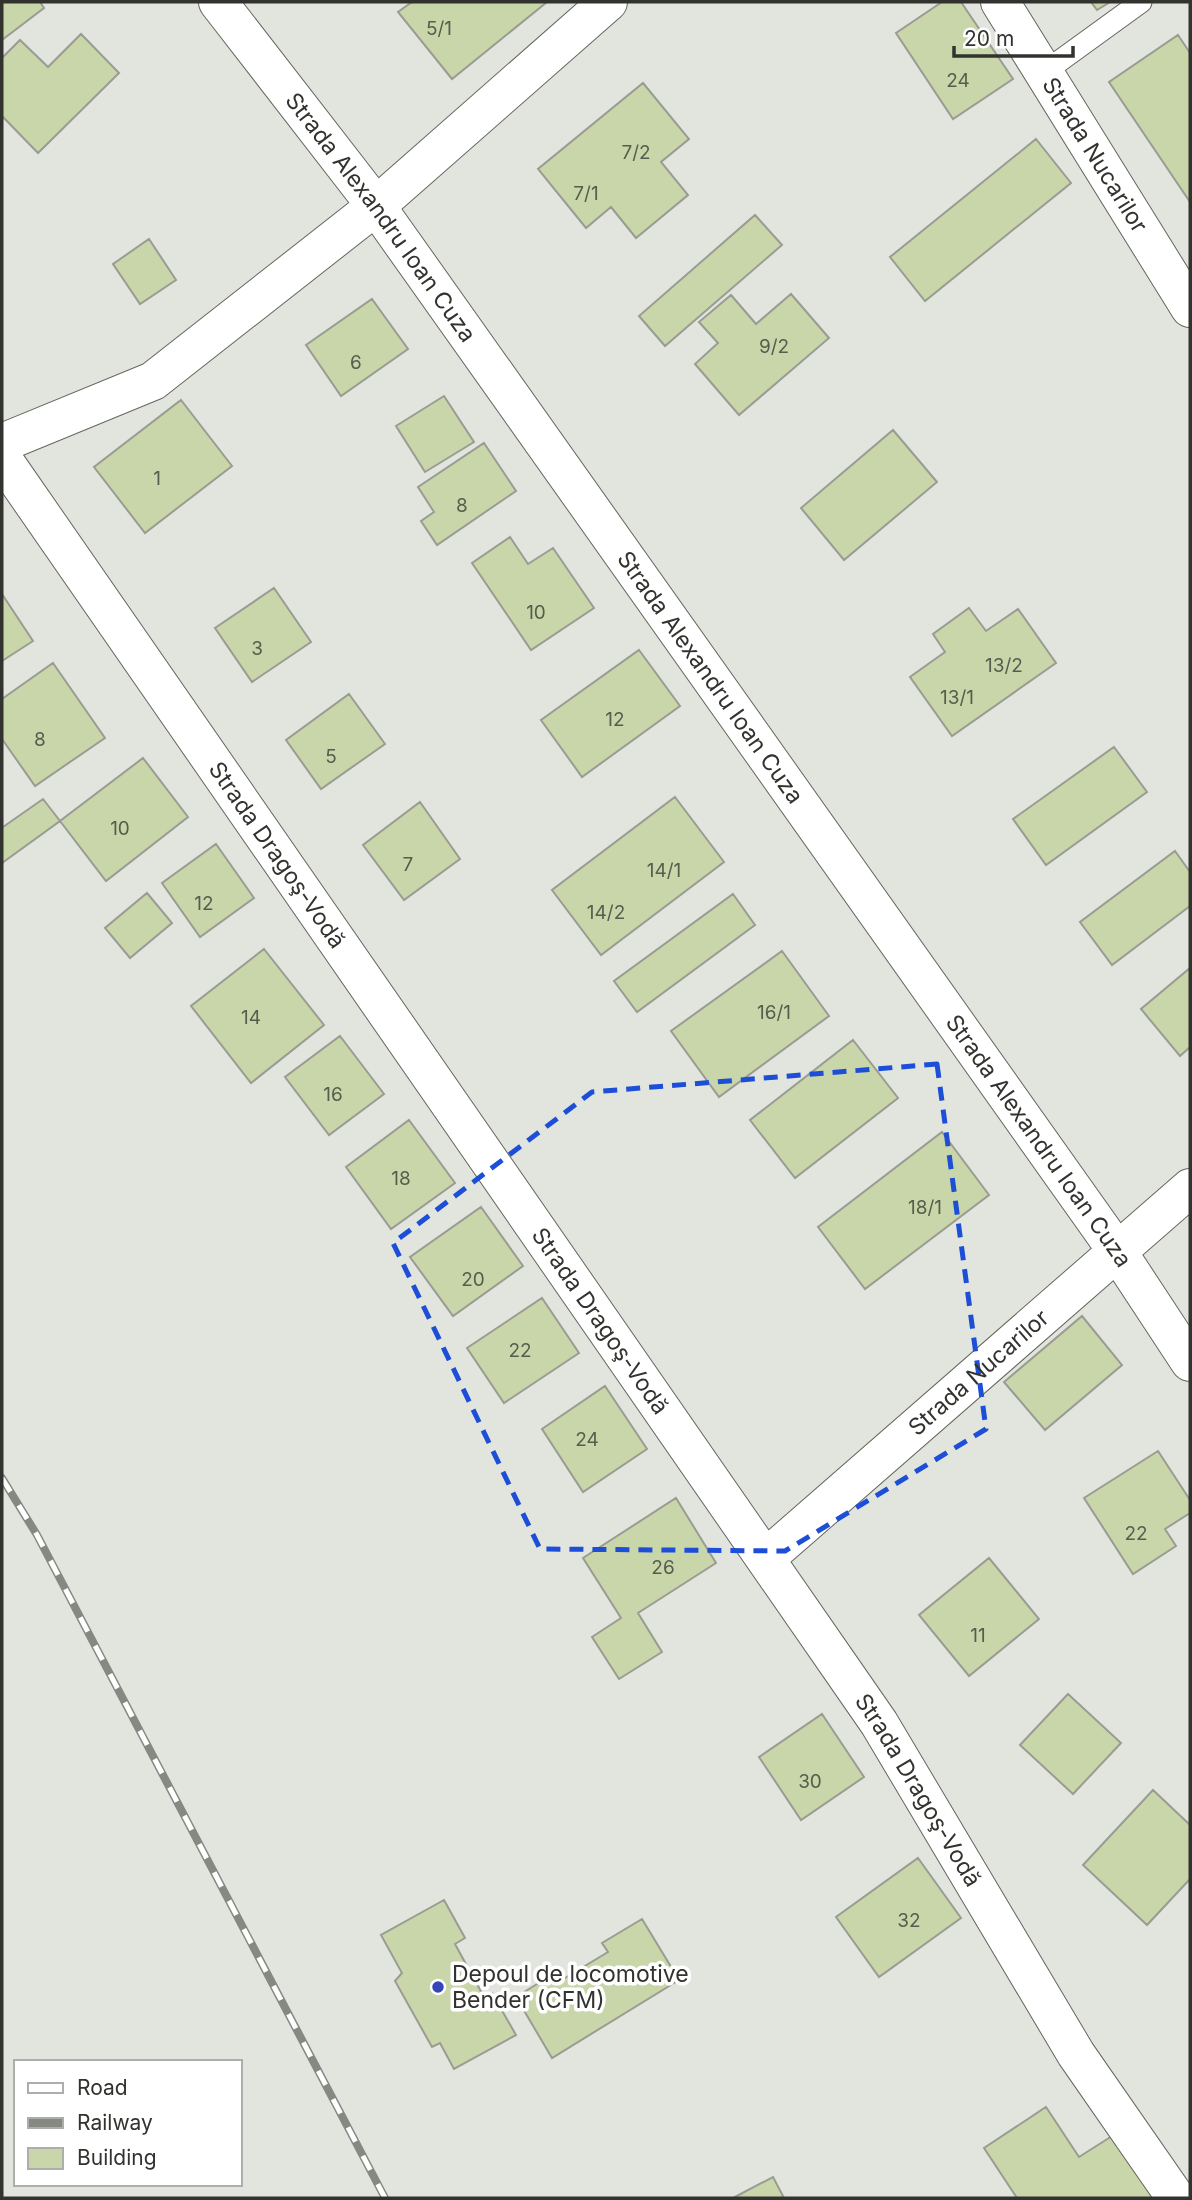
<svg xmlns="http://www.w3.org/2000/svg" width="1192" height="2200" viewBox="0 0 1192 2200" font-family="Inter,sans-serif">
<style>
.building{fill:#c9d6a9;stroke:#9a9c94;stroke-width:2}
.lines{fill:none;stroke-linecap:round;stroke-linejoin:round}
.lane-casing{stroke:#65675f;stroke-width:23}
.street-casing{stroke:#65675f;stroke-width:40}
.lane{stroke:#fff;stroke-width:21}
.street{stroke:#fff;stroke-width:38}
.rail-casing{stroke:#868882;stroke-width:8}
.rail{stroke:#fff;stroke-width:5;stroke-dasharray:16;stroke-linecap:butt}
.marked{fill:none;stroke:#1d4ed8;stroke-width:5;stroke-dasharray:14 9;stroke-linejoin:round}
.poi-dot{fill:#3546b8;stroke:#fff;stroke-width:2.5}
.labels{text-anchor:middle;stroke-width:7;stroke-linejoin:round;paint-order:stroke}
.number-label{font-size:19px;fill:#585c4e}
.street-label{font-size:23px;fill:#32332f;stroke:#fff}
.poi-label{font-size:23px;fill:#32332f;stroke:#fff;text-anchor:start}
</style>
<rect width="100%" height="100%" fill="#e2e5dd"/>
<path class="building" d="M2,2H40L44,8L2,40Z
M412,2H547L452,79L398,12Z
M942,2H961L1013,79L953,119L896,33Z
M1091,2H1110L1097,10Z
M81,34L119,73L38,153L2,116V58L20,40L48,67Z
M1178,35L1190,53V202L1109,82Z
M643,83L689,139L661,162L688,195L636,238L611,207L586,228L538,169Z
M1036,139L1071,183L925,301L890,257Z
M755,215L782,245L665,346L639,316Z
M149,239L176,280L140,304L113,264Z
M791,294L829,338L739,415L695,364L718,343L699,322L731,295L756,324Z
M372,299L408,349L341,396L306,345Z
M444,396L474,442L425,472L396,426Z
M181,400L232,466L145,533L94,467Z
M893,430L937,482L844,560L801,508Z
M484,443L516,491L437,545L421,521L434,512L418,487Z
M510,537L528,564L553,548L594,608L531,650L472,563Z
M274,588L311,642L252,682L215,628Z
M2,594L33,641L2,661Z
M969,608L986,631L1018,609L1056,663L952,736L910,677L945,652L933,634Z
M639,650L680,706L582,777L541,720Z
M53,663L105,738L35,786L2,739V699Z
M349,694L385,744L321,789L286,740Z
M1114,747L1147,792L1046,865L1013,819Z
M143,758L188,817L106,881L60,821Z
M675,797L724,862L601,955L552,890Z
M43,799L60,821L2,863V826L3,827Z
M420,802L460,859L404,900L363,845Z
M216,844L254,898L200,937L162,883Z
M1175,851L1190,872V906L1112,965L1080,922Z
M147,893L172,923L130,958L105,928Z
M733,894L755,925L637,1012L614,981Z
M264,949L324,1025L251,1083L191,1006Z
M782,951L829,1016L719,1097L671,1031Z
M1190,968V1047L1180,1056L1141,1009Z
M340,1036L384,1094L329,1135L285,1077Z
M853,1040L898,1098L795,1178L750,1120Z
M409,1120L455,1183L391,1229L346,1167Z
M942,1132L989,1195L865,1289L818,1227Z
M481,1207L523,1266L453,1316L410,1257Z
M542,1298L579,1353L504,1403L467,1348Z
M1082,1316L1122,1365L1045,1430L1004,1382Z
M605,1386L647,1449L583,1492L542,1429Z
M1158,1451L1190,1500V1513L1165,1529L1176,1546L1133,1574L1084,1498Z
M676,1498L716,1563L638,1613L662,1652L619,1679L592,1637L621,1618L583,1558Z
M989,1558L1039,1619L969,1676L919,1615Z
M1068,1694L1121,1743L1073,1794L1020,1745Z
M822,1714L864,1777L801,1820L759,1757Z
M1153,1790L1190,1825V1879L1147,1925L1083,1865Z
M918,1858L961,1918L879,1977L836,1917Z
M444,1900L465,1938L455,1944L484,1997L492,1993L516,2035L454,2069L440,2043L432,2047L395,1981L402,1973L381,1935Z
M642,1919L679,1980L552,2058L516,1997L550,1976L555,1984L608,1952L602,1943Z
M1046,2107L1079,2157L1112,2136L1153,2198H1017L984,2148Z
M773,2177L784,2198H733Z"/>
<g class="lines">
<g class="lane-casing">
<path id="lane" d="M1043,73L1141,2"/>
</g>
<g class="street-casing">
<g id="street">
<path id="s1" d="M218,2L376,206L1117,1251L1190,1362"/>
<path id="s2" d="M1000,2L1190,308"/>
<path d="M2,443L153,381L376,206L608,2"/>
<path id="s3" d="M2,458L879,1723L1076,2054L1176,2198"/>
<path id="s4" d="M766,1558L1190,1188"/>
</g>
</g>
<use href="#lane" class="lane"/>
<use href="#street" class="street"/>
<g class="rail-casing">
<path id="rail" d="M2,1478L37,1535L385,2198"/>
</g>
<use href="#rail" class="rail"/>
</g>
<path class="marked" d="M937,1064L986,1429L785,1551L540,1549L393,1243L592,1092Z"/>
<circle class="poi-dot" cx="438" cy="1987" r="7"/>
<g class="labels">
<g class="number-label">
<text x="439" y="35">5/1</text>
<text x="958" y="87">24</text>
<text x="636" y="159">7/2</text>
<text x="586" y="200">7/1</text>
<text x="774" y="353">9/2</text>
<text x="356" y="369">6</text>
<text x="157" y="485">1</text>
<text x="462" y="512">8</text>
<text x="536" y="619">10</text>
<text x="257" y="655">3</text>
<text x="1004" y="672">13/2</text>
<text x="957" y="704">13/1</text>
<text x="615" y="726">12</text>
<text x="40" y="746">8</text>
<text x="331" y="763">5</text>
<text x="120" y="835">10</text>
<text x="408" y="871">7</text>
<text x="664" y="877">14/1</text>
<text x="204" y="910">12</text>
<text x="606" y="919">14/2</text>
<text x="774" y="1019">16/1</text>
<text x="251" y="1024">14</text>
<text x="333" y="1101">16</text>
<text x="401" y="1185">18</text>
<text x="925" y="1214">18/1</text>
<text x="473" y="1286">20</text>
<text x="520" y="1357">22</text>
<text x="587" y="1446">24</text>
<text x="1136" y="1540">22</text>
<text x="663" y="1574">26</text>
<text x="978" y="1642">11</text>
<text x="810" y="1788">30</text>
<text x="909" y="1927">32</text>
</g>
<g class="street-label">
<text dy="8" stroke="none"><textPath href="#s2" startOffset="180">Strada Nucarilor</textPath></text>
<text dy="8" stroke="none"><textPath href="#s1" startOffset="270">Strada Alexandru Ioan Cuza</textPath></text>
<text dy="8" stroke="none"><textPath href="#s1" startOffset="836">Strada Alexandru Ioan Cuza</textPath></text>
<text dy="8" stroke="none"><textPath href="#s3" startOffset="483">Strada Dragoş-Vodă</textPath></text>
<text dy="8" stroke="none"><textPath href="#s1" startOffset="1404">Strada Alexandru Ioan Cuza</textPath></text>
<text dy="8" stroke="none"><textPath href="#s3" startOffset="1050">Strada Dragoş-Vodă</textPath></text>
<text dy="8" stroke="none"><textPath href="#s4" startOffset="282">Strada Nucarilor</textPath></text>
<text dy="8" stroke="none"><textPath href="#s3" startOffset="1617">Strada Dragoş-Vodă</textPath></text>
</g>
<g class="poi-label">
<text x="452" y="1982">Depoul de locomotive<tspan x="452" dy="26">Bender (CFM)</tspan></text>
</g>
</g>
<rect width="1192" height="2200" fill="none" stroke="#32332f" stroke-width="7"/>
<rect x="14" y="2060" width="228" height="126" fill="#ffffff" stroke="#adadac" stroke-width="2"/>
<rect x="28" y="2083" width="35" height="10" fill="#ffffff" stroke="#adadac" stroke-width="2"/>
<text x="77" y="2095" font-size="21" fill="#32332f">Road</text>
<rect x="28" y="2118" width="35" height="10" fill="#868882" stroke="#adadac" stroke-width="2"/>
<text x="77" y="2130" font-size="21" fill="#32332f">Railway</text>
<rect x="28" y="2148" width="35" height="21" fill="#c9d6a9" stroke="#adadac" stroke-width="2"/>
<text x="77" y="2165" font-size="21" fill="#32332f">Building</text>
<path d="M954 46v10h119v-10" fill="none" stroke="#32332f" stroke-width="3.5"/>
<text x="964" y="46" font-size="21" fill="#32332f" stroke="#ffffff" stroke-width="5" paint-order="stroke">20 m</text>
</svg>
